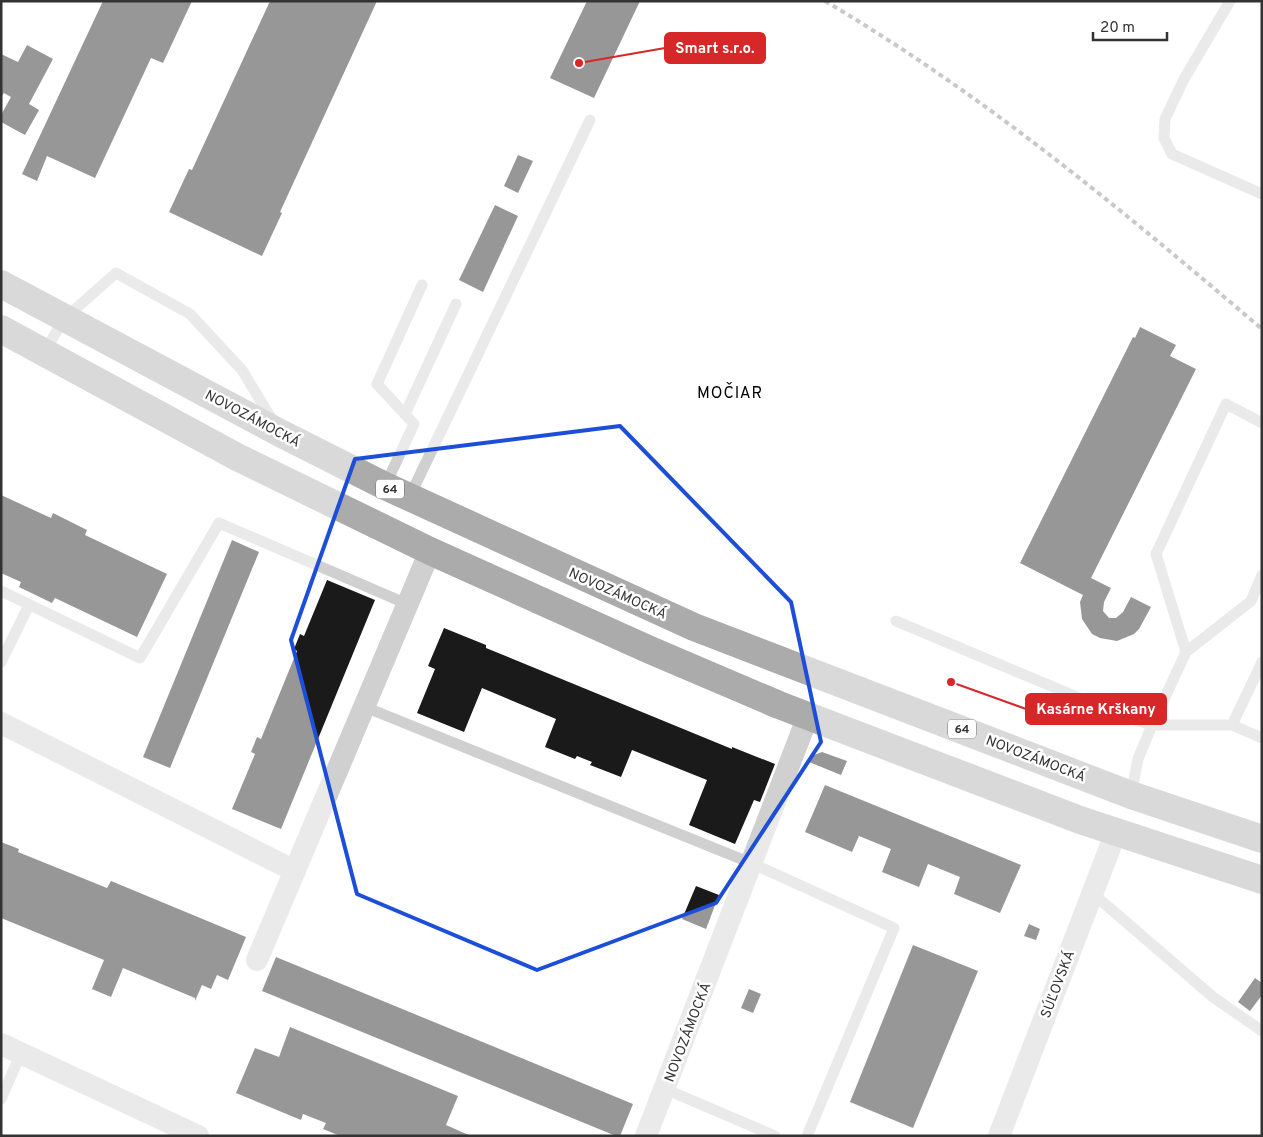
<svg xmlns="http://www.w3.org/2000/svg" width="1263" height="1137" viewBox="0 0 1263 1137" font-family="Overpass,sans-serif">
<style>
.building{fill:#1a1a1a}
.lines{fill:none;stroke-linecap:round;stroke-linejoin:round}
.lane{stroke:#d0d0d0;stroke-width:11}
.street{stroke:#d0d0d0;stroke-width:22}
.primary{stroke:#ababab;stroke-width:28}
.rail{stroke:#888;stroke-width:4;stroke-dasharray:5 4;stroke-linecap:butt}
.marked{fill:none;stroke:#1d4ed8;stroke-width:4;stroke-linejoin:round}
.labels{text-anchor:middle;stroke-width:5;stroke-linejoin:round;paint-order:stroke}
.shield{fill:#fff;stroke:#707070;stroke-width:1}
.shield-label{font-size:12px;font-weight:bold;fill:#333}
.street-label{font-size:14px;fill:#333;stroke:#fff}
.quarter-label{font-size:16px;letter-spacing:1px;fill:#000;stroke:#fff}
.leader{fill:none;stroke:#d62828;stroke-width:2}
.callout-dot{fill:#d62828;stroke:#fff;stroke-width:2}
.callout{fill:#d62828;stroke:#d62828;stroke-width:2}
.callout-label{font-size:15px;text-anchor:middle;font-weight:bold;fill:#fff}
</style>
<rect width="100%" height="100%" fill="#fff"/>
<path class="building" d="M103,1H192L163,63L151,58L95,178L47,156L37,181L22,174Z
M270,1H377L280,212L282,213L262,256L169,212L189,169L192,170Z
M587,1H640L594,98L550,78Z
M27,45L53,59L29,104L39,110L25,135L1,122V115L11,97L4,93L1,97V54L18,62Z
M518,155L533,161L518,193L504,186Z
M495,205L518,216L483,292L459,280Z
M1140,327L1176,345L1170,356L1196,369L1091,578L1111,588L1104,602L1103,611L1109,618H1116L1123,612L1131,597L1151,607L1139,629L1134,634L1117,641L1100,638L1092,634L1082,619L1080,602L1083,595L1020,563L1133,337L1135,338Z
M1,495L51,518L53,513L87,530L85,535L167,574L137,637L55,598L52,603L19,587L21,582L1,573Z
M232,540L259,552L170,768L143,757Z
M327,580L375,600L281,829L232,809L255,754L251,752L257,737L261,739L297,651L294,649L300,634L304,636Z
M444,628L486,645V648L732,749V747L775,764L760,802L754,800L735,844L689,825L707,780L632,750L621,777L590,765L592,762L577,756L575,759L545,747L556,719L482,688L464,732L417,713L435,669L428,666Z
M822,752L847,761L841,775L809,762L814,755Z
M825,785L1021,865L1000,913L954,894L960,877L928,864L919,887L882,872L891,849L859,836L852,852L805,832Z
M1,842L19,849L18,852L107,888L111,881L246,937L228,980L217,975L211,989L202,985L195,1001V998L123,968L111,997L92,989L104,960L1,918Z
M696,886L719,895L706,929L682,919Z
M1029,924L1040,929L1036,940L1024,936Z
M913,945L978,971L913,1128L850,1102Z
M276,957L633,1104L620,1136H616L262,991Z
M1255,978L1262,983V995L1250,1011L1238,1002Z
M749,989L761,994L753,1013L741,1008Z
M290,1027L458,1096L446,1125L471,1136H340L323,1129L326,1123L303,1114L301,1120L236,1093L255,1048L279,1057Z"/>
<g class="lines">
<path class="lane" d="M1230,1L1184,79L1165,119L1164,138L1172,154L1262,194
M44,353L64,319L116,273L190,314L242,370L274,423
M405,414L456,304
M385,486L414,424L377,384L422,285
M409,498L590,120
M1,591L140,658L219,523L407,604
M896,621L1120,715L1152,725L1186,652L1251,601L1262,575
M1186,652L1156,554L1226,404L1262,423
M1,662L29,605
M365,707L751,863L894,928L807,1136
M1232,725L1262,662
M1131,795L1138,759L1152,725H1232L1262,738
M1091,892L1213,997L1262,1031
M665,1089L775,1136
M1,1099L21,1053"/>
<path class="street" d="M1,723L295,871
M257,960L430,551
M1,1044L198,1136
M646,1136L808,716
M999,1136L1116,832"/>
<path class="primary" d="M1,284L280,433L385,486L694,627L1131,795L1262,839
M1,329L237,457L430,551L650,650L779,705L1080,820L1262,880"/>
<path class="rail" d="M825,1C984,95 1122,210 1262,329"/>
</g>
<path d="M0 0H1263V1137H0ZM620,426L791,602L821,742L716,903L537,970L357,894L291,640L355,459Z" fill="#fff" fill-opacity=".55" fill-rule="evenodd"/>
<path class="marked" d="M620,426L791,602L821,742L716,903L537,970L357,894L291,640L355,459Z"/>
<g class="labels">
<g class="shield">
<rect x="376" y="479.5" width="28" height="19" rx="4"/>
<rect x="948" y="719.5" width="28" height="19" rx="4"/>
</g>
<g class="shield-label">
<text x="390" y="493">64</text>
<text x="962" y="733">64</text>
</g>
<g class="street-label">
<text transform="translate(253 418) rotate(28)" y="5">NOVOZÁMOCKÁ</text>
<text transform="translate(618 593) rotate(24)" y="5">NOVOZÁMOCKÁ</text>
<text transform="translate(1036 758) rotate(21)" y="5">NOVOZÁMOCKÁ</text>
<text transform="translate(1057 984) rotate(-69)" y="5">SÚĽOVSKÁ</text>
<text transform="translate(687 1032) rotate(-69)" y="5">NOVOZÁMOCKÁ</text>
</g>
<g class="quarter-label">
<text x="730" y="398">MOČIAR</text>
</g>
</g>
<path class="leader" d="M579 63L665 48M951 682L1026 709"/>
<g class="callout-dot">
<circle cx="579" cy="63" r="5"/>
<circle cx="951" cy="682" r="5"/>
</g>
<g class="callout">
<rect x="665" y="33" width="100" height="30" rx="5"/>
<rect x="1026" y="694" width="140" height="30" rx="5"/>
</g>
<g class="callout-label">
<text x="715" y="53">Smart s.r.o.</text>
<text x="1096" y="714">Kasárne Krškany</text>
</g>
<rect width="1263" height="1137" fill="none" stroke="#333333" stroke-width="5"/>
<path d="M1093 32v8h74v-8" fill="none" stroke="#333333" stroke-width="2.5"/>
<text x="1100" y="32" font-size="15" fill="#333333" stroke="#ffffff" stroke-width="4" paint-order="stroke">20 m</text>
</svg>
